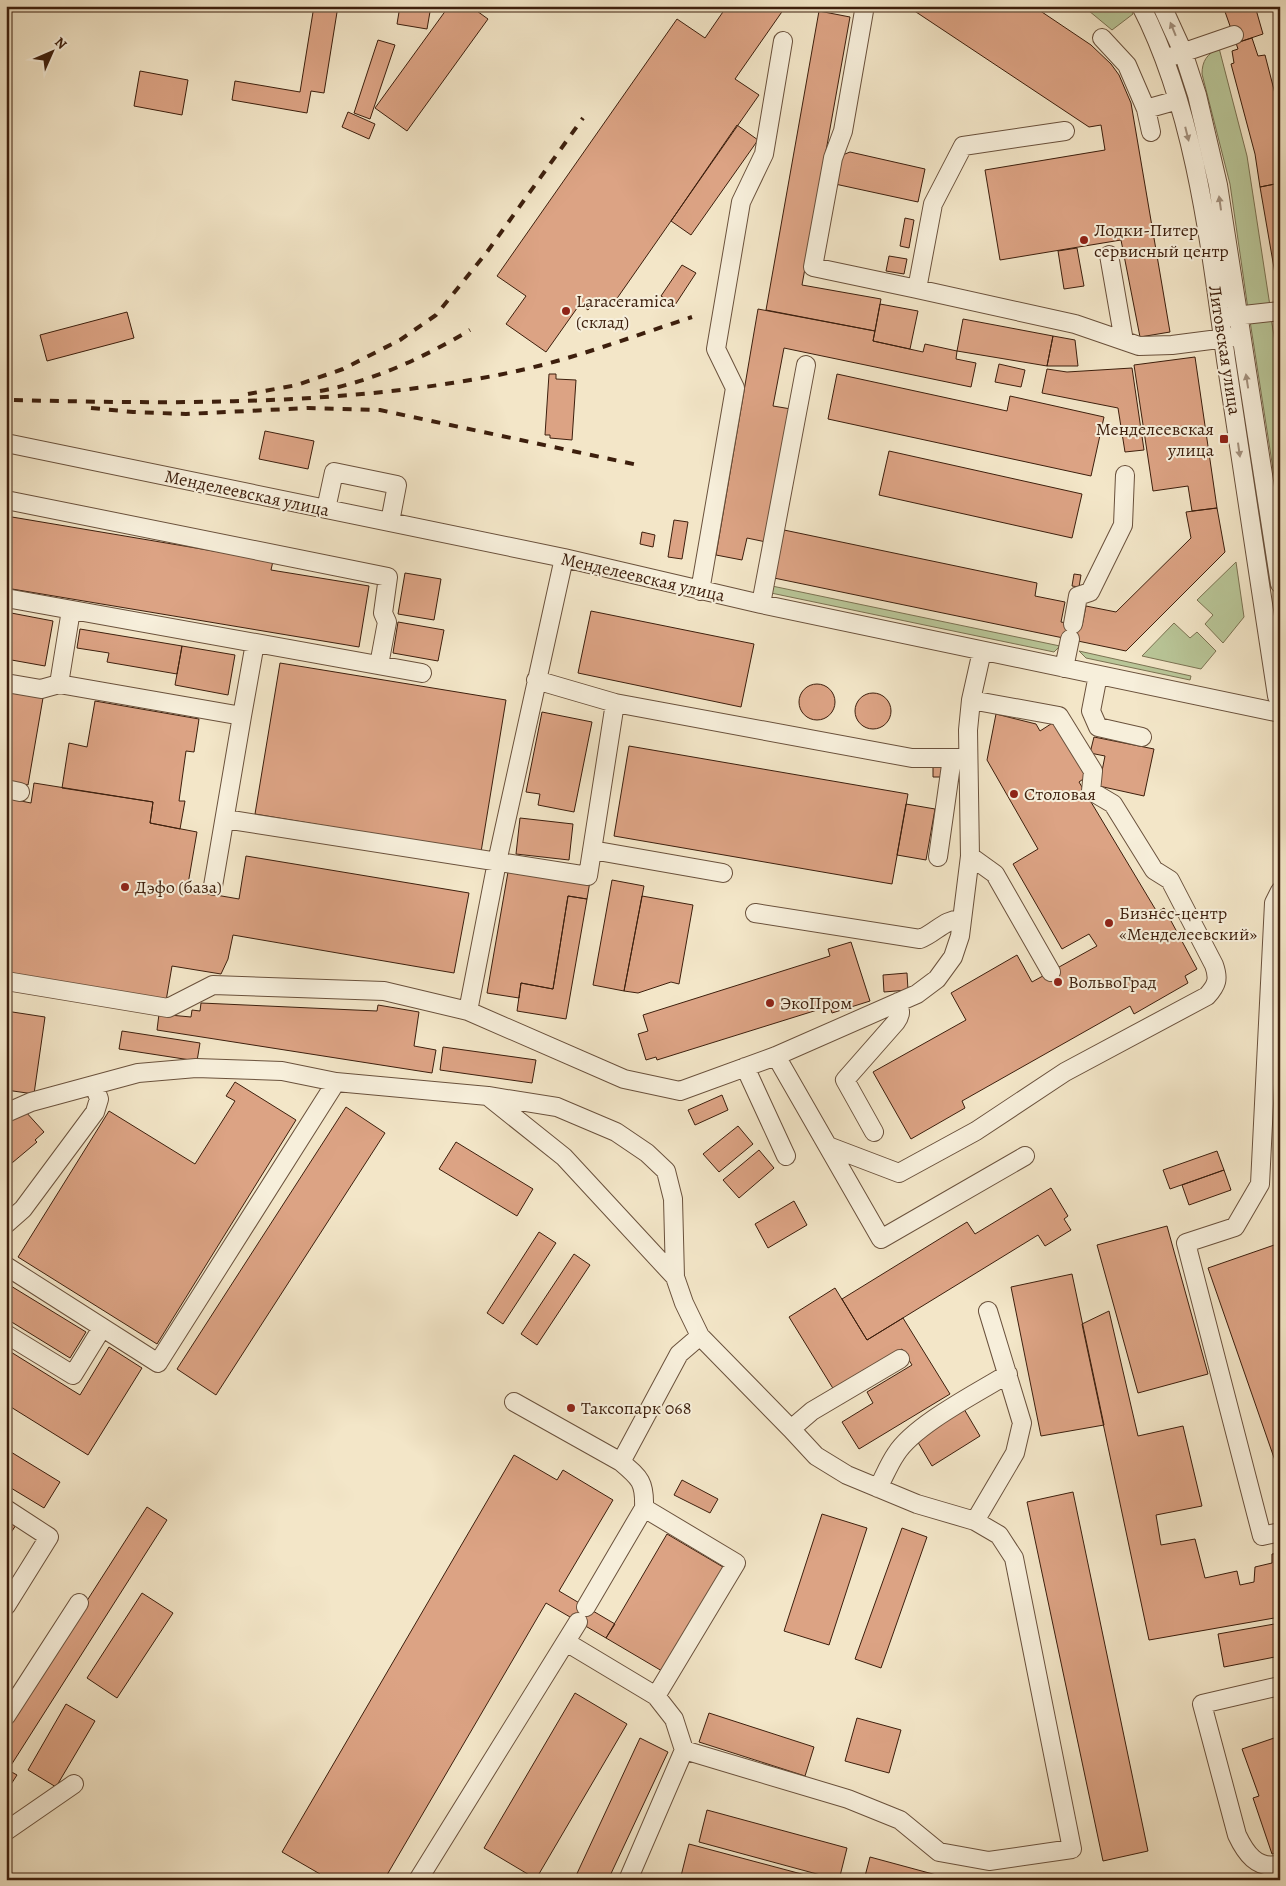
<svg xmlns="http://www.w3.org/2000/svg" width="1286" height="1886" viewBox="0 0 1286 1886" font-family="Alegreya,serif">
<style>
.green{fill:#b9c698;stroke:#7b7252}
.building{fill:#dca384;stroke:#3d1f0d}
.lines{fill:none;stroke-linecap:round;stroke-linejoin:round}
.minor-casing{stroke:#6a513c;stroke-width:20}
.minor{stroke:#f7efdb;stroke-width:18}
.rail{stroke:#3d1f0d;stroke-width:4;stroke-dasharray:9 9;stroke-linecap:butt}
.oneway{fill:#a3917e}
.poi-dot{fill:#8f2418;stroke:#f7efdb;stroke-width:2}
.labels{text-anchor:middle;stroke-width:4;stroke-linejoin:round;paint-order:stroke}
.poi-label{font-size:18px;fill:#3d1f0d;stroke:#f7efdb;text-anchor:start}
.street-label{font-size:18px;fill:#3d1f0d;stroke:#f7efdb}
</style>
<rect width="100%" height="100%" fill="#f3e6c8"/>
<filter id="stains"><feTurbulence type="fractalNoise" baseFrequency=".004" numOctaves="4"/><feColorMatrix values="0 0 0 0 .2 0 0 0 0 .09 0 0 0 0 .02 0 0 0 .5 -.17"/></filter>
<radialGradient id="worn" r=".72"><stop offset=".6" stop-color="#630" stop-opacity="0"/><stop offset="1" stop-color="#630" stop-opacity=".3"/></radialGradient>
<path class="green" d="M1083,6H1130L1133,14L1112,30Z
M1219,48L1247,156L1270,306L1248,309L1230,184L1202,74C1202,61 1207,54 1219,48Z
M1271,318L1280,371V514L1250,321Z
M1236,562L1244,617L1223,643L1205,624L1213,615L1197,600Z
M772,586L1060,646L1054,652L771,593Z
M1174,623L1190,638L1197,632L1216,651L1201,669L1142,656Z
M1079,651L1191,676L1190,680L1086,658Z"/>
<path class="building" d="M314,6H338L324,93L311,91L307,113L232,100L235,81L300,92Z
M400,6H431L427,29L397,24Z
M449,6H470L488,19L407,131L375,108Z
M727,6H786L735,79L759,95L611,307L597,298L588,310L580,304L546,352L506,324L526,296L497,276L677,19L705,38Z
M907,6H1033L1091,45L1111,64L1119,75L1131,103L1170,332L1140,337L1121,240L1000,260L985,170L1105,150L1101,125L1089,127Z
M1223,6H1255L1263,34L1236,43Z
M819,11L850,17L802,285L881,299L875,331L766,310Z
M1252,38L1258,56L1265,55L1280,113V147L1276,148L1280,163V183L1260,187L1255,154L1231,64L1234,63L1232,51L1238,49L1236,43Z
M378,40L395,45L370,119L354,113Z
M140,71L188,80L182,115L134,106Z
M348,112L375,124L369,139L342,127Z
M737,125L758,140L691,235L671,221Z
M850,152L925,169L918,202L835,184L840,156Z
M1280,183V291H1278L1260,187Z
M905,218L914,220L909,248L900,246Z
M1077,248L1084,286L1064,289L1058,251Z
M889,256L907,259L904,274L886,271Z
M682,265L696,273L675,305L661,296Z
M880,304L918,311L910,349L873,341Z
M758,309L875,331L873,341L923,352L925,344L957,351L956,359L976,363L971,387L784,348L773,406L791,409L766,542L747,538L742,560L716,555Z
M127,312L134,338L47,361L40,335Z
M963,319L1053,336L1047,366L957,351Z
M1053,336L1075,340L1078,366H1047Z
M1195,357L1217,508L1192,511L1188,486L1153,491L1134,365Z
M999,364L1025,370L1021,387L995,382Z
M1132,368L1144,450L1125,452L1118,408L1042,393L1047,369L1067,372Z
M549,374H556V379L576,380L572,440L550,438V435H545Z
M837,374L1007,411L1010,396L1104,417L1091,476L828,419Z
M265,431L314,441L308,469L259,459Z
M889,451L1082,494L1072,538L879,495Z
M1217,508L1225,552L1126,651L774,578L784,530L1037,583L1035,596L1065,602L1061,622L1082,626L1086,606L1116,612L1191,538L1186,512Z
M6,516L273,561L271,570L369,586L359,647L6,588Z
M674,520L688,522L682,559L668,557Z
M642,532L655,535L653,547L640,544Z
M405,573L441,579L434,620L398,614Z
M1074,574L1081,575L1079,587L1072,586Z
M591,611L754,644L741,707L578,673Z
M6,612L53,621L45,666L6,659Z
M398,622L444,630L438,661L393,653Z
M80,629L182,646L177,674L107,662L109,653L77,648Z
M182,646L235,655L228,695L175,685Z
M280,663L506,700L481,852L255,814Z
M799 702a18 18 0 1 1 36 0a18 18 0 1 1-36 0Z
M6,692L43,698L28,785L6,781Z
M855 711a18 18 0 1 1 36 0a18 18 0 1 1-36 0Z
M95,701L199,719L194,752L186,751L179,801H185L180,829L150,823L153,802L62,788L69,743L87,747Z
M542,712L592,722L574,812L538,805L540,794L526,792Z
M996,714L1036,724L1040,731L1054,722L1086,777L1079,782L1157,912L1164,908L1197,969L1185,976L1188,983L1134,1014L1130,1006L962,1101L965,1108L911,1139L873,1072L966,1020L951,993L1017,955L1032,982L1097,946L1089,934L1062,949L1013,864L1038,849L987,760Z
M1094,737L1154,749L1144,796L1099,786L1105,756L1090,753Z
M629,746L908,794L892,884L614,836Z
M933,765H943V777H933Z
M34,783L153,802L150,823L197,832L187,890L239,899L246,856L469,893L454,973L233,935L228,959L221,974L172,966L166,1001L6,974V798L31,803Z
M906,804L935,809L926,860L897,855Z
M520,818L573,824L569,860L516,854Z
M534,871L590,881L587,899L568,896L553,989L521,983L519,998L487,993L508,872L533,876Z
M612,880L644,886L624,991L593,985Z
M568,896L587,899L566,1019L517,1011L521,983L553,989Z
M642,896L693,905L679,984L671,982L638,993L624,991Z
M851,942L870,1001L832,1013L830,1006L657,1060L656,1057L646,1060L638,1034L648,1031L643,1015L830,956L828,949Z
M907,973L908,990L884,992L883,975Z
M201,1003L377,1011L378,1005L419,1012L414,1046L436,1050L432,1073L157,1030L159,1014L191,1017L192,1010L200,1011Z
M6,1011L45,1017L34,1094L6,1090Z
M122,1031L200,1043L197,1061L119,1049Z
M443,1047L536,1060L532,1083L440,1070Z
M235,1082L296,1120L157,1344L18,1257L109,1111L195,1164L235,1101L226,1096Z
M722,1095L728,1110L695,1125L688,1110Z
M346,1107L385,1133L216,1395L177,1369Z
M25,1111L44,1132L35,1140L37,1142L6,1168V1125Z
M738,1126L753,1144L719,1172L703,1154Z
M456,1142L533,1189L517,1216L439,1169Z
M759,1150L774,1168L739,1198L723,1180Z
M1217,1151L1224,1170L1170,1189L1163,1170Z
M1224,1170L1231,1190L1189,1205L1182,1185Z
M1051,1188L1068,1216L1064,1219L1071,1230L1045,1246L1038,1235L867,1340L842,1299L967,1222L975,1234Z
M794,1201L807,1225L768,1248L755,1224Z
M1167,1226L1208,1374L1138,1393L1097,1245Z
M539,1232L556,1243L503,1324L487,1313Z
M1280,1243V1475L1208,1268Z
M574,1254L590,1265L537,1345L521,1334Z
M1072,1274L1104,1425L1041,1436L1011,1287Z
M6,1283L86,1332L70,1358L10,1321L6,1326Z
M835,1288L867,1340L903,1318L950,1394L859,1449L842,1422L873,1403L867,1392L912,1365L902,1349L834,1390L789,1317Z
M1109,1311L1138,1436L1183,1426L1202,1506L1156,1515L1161,1545L1195,1539L1205,1578L1237,1571L1240,1585L1254,1582L1255,1567L1272,1563V1554L1280,1553V1617L1149,1640L1082,1324Z
M109,1347L142,1368L88,1455L6,1404V1349L80,1395Z
M964,1409L980,1436L932,1466L916,1439Z
M6,1449L60,1482L44,1508L6,1485Z
M514,1455L557,1480L563,1470L613,1500L559,1591L615,1624L606,1638L546,1603L384,1880H316L320,1874L282,1852Z
M682,1480L718,1499L710,1513L674,1495Z
M1073,1492L1148,1851L1103,1861L1027,1502Z
M147,1507L167,1520L8,1770L17,1775L6,1792V1727Z
M822,1514L867,1528L829,1645L784,1631Z
M6,1520L16,1525L6,1540Z
M902,1528L927,1537L881,1668L855,1659Z
M667,1534L723,1567L662,1671L606,1638Z
M142,1593L173,1613L117,1698L87,1678Z
M1280,1623V1656L1224,1667L1218,1634Z
M575,1693L627,1724L536,1879L484,1848Z
M66,1704L95,1721L56,1787L28,1770Z
M709,1713L814,1747L805,1776L699,1742Z
M857,1718L901,1730L889,1773L845,1761Z
M1280,1736V1851L1272,1854L1253,1798L1259,1796L1242,1749Z
M640,1738L668,1752L608,1880H574Z
M707,1810L847,1848L839,1880L699,1842Z
M689,1844L824,1880H680Z
M870,1857L955,1880H864Z"/>
<g class="lines">
<g class="minor-casing">
<path id="minor" d="M862,6L864,11L843,131L833,158L813,267L917,289
M1141,6C1195,111 1210,244 1226,360C1243,473 1260,584 1277,696L1280,701
M1162,6L1183,52L1197,95L1218,185L1280,584
M1102,38L1127,65L1146,109L1151,132
M1173,56L1234,35
M1146,109L1178,100
M1065,131L963,146L933,204L917,289L1075,324L1139,346L1172,345L1234,337
M1109,255L1124,341
M1226,317L1280,311
M6,443L564,558L761,604L1280,713
M6,500L388,577L383,613L387,622L379,665
M326,509L334,472L397,485L390,522
M700,591L735,388L716,349L741,202L764,154L783,41
M6,598L422,673
M761,604L806,365
M71,610L59,684L242,716L255,643
M1073,624L1078,596L1090,592L1123,525L1125,475
M1064,668L1070,639
M1098,675L1091,711L1098,727L1142,737
M536,680L615,703L912,758H968
M6,683L41,689L59,684
M6,789L20,792
M225,819L588,876L615,703
M592,850L723,873
M970,856L995,874L1051,972
M938,857L952,758
M213,886L242,716
M1280,891L1274,903L1260,1184L1235,1227L1186,1243L1262,1536L1280,1532
M755,913L920,939C936,933 945,918 962,920
M6,981L168,1008L213,985L384,991L468,1011L624,1079L680,1091L776,1056L917,994L937,979L953,957L960,936L970,856L968,730L971,700L982,651
M468,1011L497,862L564,558
M776,1056L881,1239L1025,1156
M745,1067L786,1156
M490,1098L564,1157L675,1277
M6,1113L31,1102L138,1073L196,1068L282,1071L336,1082
M874,1132L845,1080L896,1022C901,1015 901,1011 898,1002
M828,1146L899,1173L976,1131L1065,1072L1207,996C1217,985 1219,979 1214,965L1170,880L1154,870L1113,804L1091,791L1093,771L1059,716L971,700
M6,1224L23,1209L95,1112L99,1099L94,1085
M6,1266L158,1363L336,1082L488,1096L557,1107L616,1132L647,1153L666,1171L673,1199L675,1277L684,1303L700,1336L791,1429L816,1456L847,1475L917,1504L975,1521L999,1535L1014,1558L1072,1849L989,1861L939,1852L900,1820L848,1799L684,1750L628,1880
M6,1334L73,1375L102,1328
M514,1402L621,1462C640,1478 645,1482 644,1508L586,1607
M791,1429L812,1411L900,1359
M621,1462L679,1354L700,1336
M878,1488C884,1477 889,1464 896,1454C914,1425 977,1393 1008,1374
M644,1508L736,1563L656,1696
M6,1509L49,1537L6,1606
M975,1521L1015,1453L1022,1423L988,1311
M566,1642L656,1696L674,1719L684,1750
M1280,1686L1202,1704L1237,1835C1245,1852 1257,1871 1280,1864
M6,1716L79,1603
M6,1831L74,1784
M418,1880L578,1622"/>
</g>
<use href="#minor" class="minor"/>
<path class="rail" d="M320,391C373,381 423,358 470,330
M248,394L297,385L343,369L400,340L436,315L487,252L583,118
M14,400C178,404 346,406 508,373C571,360 631,337 692,317
M91,408L133,412L186,414L308,408L380,410L638,465"/>
</g>
<defs><path id="oneway-solid" d="M-6-.8H1V-3.2L6.5 0L1 3.2V.8H-6Z" transform="scale(1.25)"/></defs>
<g class="oneway">
<use href="#oneway-solid" transform="translate(1173 29) rotate(-112)"/>
<use href="#oneway-solid" transform="translate(1187 134) rotate(76)"/>
<use href="#oneway-solid" transform="translate(1220 203) rotate(-98)"/>
<use href="#oneway-solid" transform="translate(1247 381) rotate(-99)"/>
<use href="#oneway-solid" transform="translate(1239 450) rotate(82)"/>
</g>
<g class="poi-dot">
<circle cx="1084" cy="240" r="5"/>
<circle cx="566" cy="311" r="5"/>
<rect x="1219" y="434" width="10" height="10" rx="2.5"/>
<circle cx="1014" cy="794" r="5"/>
<circle cx="125" cy="887" r="5"/>
<circle cx="1109" cy="923" r="5"/>
<circle cx="1058" cy="982" r="5"/>
<circle cx="770" cy="1003" r="5"/>
<circle cx="571" cy="1408" r="5"/>
</g>
<g class="labels">
<g class="poi-label">
<text x="1094" y="236">Лодки-Питер<tspan x="1094" dy="21">сервисный центр</tspan></text>
<text x="576" y="307">Laraceramica<tspan x="576" dy="21">(склад)</tspan></text>
<text x="1214" y="435" text-anchor="end">Менделеевская<tspan x="1214" dy="21">улица</tspan></text>
<text x="1024" y="800">Столовая</text>
<text x="135" y="893">Дэфо (база)</text>
<text x="1119" y="919">Бизнес-центр<tspan x="1119" dy="21">«Менделеевский»</tspan></text>
<text x="1068" y="988">ВольвоГрад</text>
<text x="780" y="1009">ЭкоПром</text>
<text x="581" y="1414">Таксопарк 068</text>
</g>
<g class="street-label">
<text transform="translate(1225 350) rotate(81)" y="6">Литовская улица</text>
<text transform="translate(247 493) rotate(12)" y="6">Менделеевская улица</text>
<text transform="translate(643 577) rotate(13)" y="6">Менделеевская улица</text>
</g>
</g>
<rect width="1286" height="1886" fill="none" stroke="#f3e6c8" stroke-width="25"/>
<rect x="8" y="8" width="1271" height="1871" fill="none" stroke="#3d1f0d" stroke-width="2.5"/>
<rect x="12" y="12" width="1261" height="1861" fill="none" stroke="#3d1f0d"/>
<g transform="translate(52 52) rotate(45)" stroke="#f7efdb" stroke-width="4" paint-order="stroke">
<path d="M0-4L9 19L0 12L-9 19Z" fill="#3d1f0d"/>
<text y="-8" font-size="14" font-weight="bold" text-anchor="middle" fill="#3d1f0d">N</text>
</g>
<rect width="100%" height="100%" filter="url(#stains)"/>
<rect width="100%" height="100%" fill="url(#worn)"/>
</svg>
